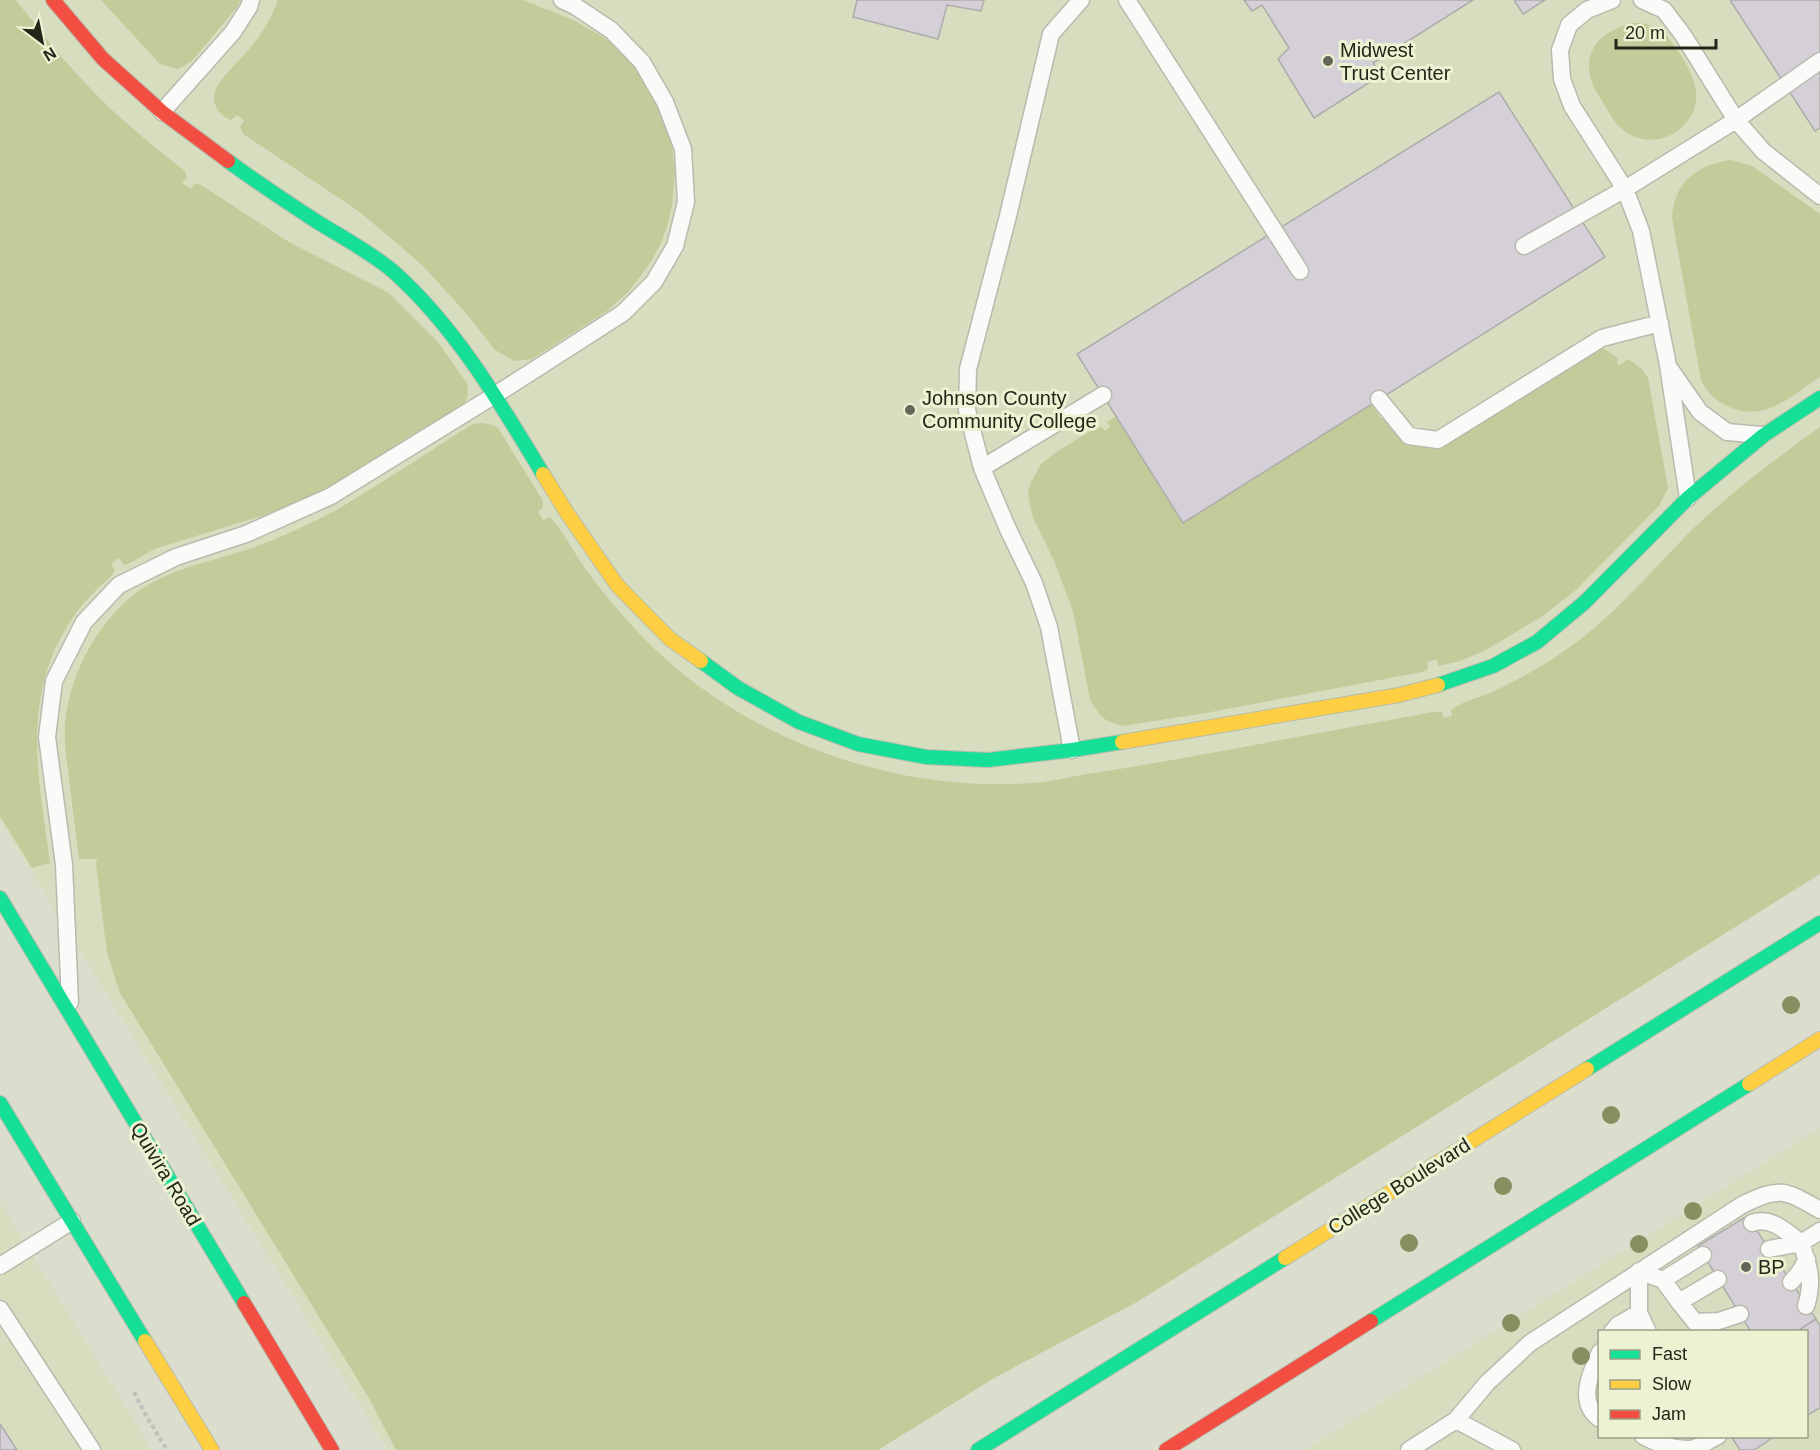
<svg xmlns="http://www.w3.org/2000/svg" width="1820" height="1450" viewBox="0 0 1820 1450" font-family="Helvetica,sans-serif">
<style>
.built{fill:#d7ddbf;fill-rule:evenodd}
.green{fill:#c2cb9a}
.building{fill:#d5cfd7;stroke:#adacaa;stroke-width:1.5}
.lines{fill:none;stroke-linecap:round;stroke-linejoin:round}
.lane-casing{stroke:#b8bbad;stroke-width:19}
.fast-casing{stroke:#b8bbad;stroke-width:16}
.slow-casing{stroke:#b8bbad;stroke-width:16}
.jam-casing{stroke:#b8bbad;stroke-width:16}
.path{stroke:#c0c2bc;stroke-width:4;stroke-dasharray:4.5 3;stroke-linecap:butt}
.lane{stroke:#fafaf8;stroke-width:16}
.fast{stroke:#16e098;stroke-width:14}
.slow{stroke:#ffcf43;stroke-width:14}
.jam{stroke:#f24e42;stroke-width:14}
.tree{fill:#878e5f}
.poi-dot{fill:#636658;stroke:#ecf3d2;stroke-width:2}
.labels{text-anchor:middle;stroke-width:6;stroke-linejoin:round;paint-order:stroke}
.poi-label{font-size:20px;fill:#232619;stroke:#ecf3d2;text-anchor:start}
.street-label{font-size:20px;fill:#232619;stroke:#ecf3d2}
</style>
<rect width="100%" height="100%" fill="#dbdecd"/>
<path class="built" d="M0,0H1820V858L871,1450H388L0,821Z
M1820,1128V1450H1305ZM1600,1332H1806V1436H1600Z
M0,1202L152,1450H0Z"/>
<path class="green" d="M0,0H16C46,39 77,77 113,111C136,132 159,151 184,170L187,177L182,183L191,189L195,183L201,185L289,242L389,293L438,342L467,383C469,393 468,400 461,407L334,486L268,514L157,548C146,553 135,562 124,565L119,558L111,564L115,570C111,578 105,581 99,587C88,598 78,609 70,622C20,699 39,778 50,863L32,868L0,816Z
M101,0H241L238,6L192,61L178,69L160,64Z
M278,0H523L573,20L603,37L617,48L643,77L665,120L672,146L675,171L672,206L668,223L661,243L651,262L628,292L607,311L532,359L515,361L495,350L464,311L424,267L398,244L357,210L243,134L240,127L244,121L237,115L231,120C220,116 211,105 215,91C218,80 242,58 250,48C263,33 271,18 278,0Z
M1634,23C1642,23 1649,24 1656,28C1666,33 1671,42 1678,51C1693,73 1707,101 1684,125C1665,145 1634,145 1616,123C1611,117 1608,110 1604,104C1599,96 1594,89 1591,80C1582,47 1605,29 1634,23Z
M1731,160L1752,166L1820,214V377C1790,396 1764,424 1727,406C1714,400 1707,391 1701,380L1672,218C1674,182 1697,165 1731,160Z
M1603,348L1618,358L1617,364L1620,365L1628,359L1642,369L1648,378L1668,488L1659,506L1575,591L1541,617L1486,650L1460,661L1438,666L1437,659L1427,662L1428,669L1422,672L1206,713L1121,726L1106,720L1099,714L1090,700L1073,611L1055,563L1032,515L1028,493L1030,484L1041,464L1058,451L1095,428L1102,427L1105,431L1110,427L1107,422L1116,416L1183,523L1371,404C1389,432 1402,433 1432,440L1592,352Z
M483,423L492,425L498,428L543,501V508L538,512L543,520L550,517C564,533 574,552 586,570C616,610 649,647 688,678C784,752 910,792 1032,783C1048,782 1065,778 1081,775C1117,770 1153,763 1189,757C1270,742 1352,727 1433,712H1442L1443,718L1452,716L1451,710C1464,700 1482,697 1497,690C1531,673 1564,654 1593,629C1631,597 1663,558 1699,523C1737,488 1778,457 1820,427V874L1137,1302L996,1377L878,1450H396L369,1398L120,993L107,953L96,864L97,859H79C76,832 72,805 69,778C68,766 65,754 65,742C62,682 100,611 153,582C190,562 234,557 273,540C295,530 317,521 338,509C384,482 428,452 473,424Z"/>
<path class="building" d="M857,0H984L981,11L947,5L938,39L853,17Z
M1244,0H1473L1373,63L1381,75L1314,118L1278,59L1289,48L1262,5L1252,11Z
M1514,0H1545L1523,14Z
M1730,0H1820V128L1815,131Z
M1499,92L1605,257L1183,523L1077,354Z
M1747,1216L1816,1319L1796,1332H1751L1698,1246Z
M1816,1319L1820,1326V1408L1806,1416V1332H1796Z
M0,1424L17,1450H0Z
M1731,1436H1775L1754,1450H1740Z"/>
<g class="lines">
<g class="lane-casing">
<path id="lane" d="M1127,0L1300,271
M1612,0L1587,10L1569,25L1560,50L1562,79L1572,106L1625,189L1641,231L1668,365L1688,498
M1642,0L1664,10L1683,35L1736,120L1763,151L1820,196
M162,112L233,32L249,7L251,0
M1524,246L1625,189L1736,120L1820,61
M1670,369L1700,412L1727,432L1762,435
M1379,399L1409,436L1438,440L1602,338L1660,323
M982,468L1103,395
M1072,750L1049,627L1034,583L1007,527L982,468L967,410L968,369L1007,220L1051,34L1081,0
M70,1002L64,865L47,737L54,681L84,622L119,585L176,557L246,534L331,496L495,395L623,313L654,282L675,246L686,202L683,149L665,102L642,62L611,30L575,6L562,0
M1752,1223C1771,1216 1787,1232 1801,1243
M1769,1249L1801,1243
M0,1266L72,1221
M1663,1280L1703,1255
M1791,1282L1799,1273L1807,1259
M1679,1302L1718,1279
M1806,1306C1814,1281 1809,1266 1801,1243L1820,1231
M0,1309L92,1450
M1695,1322L1719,1321L1740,1314
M1612,1332L1618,1325L1639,1313L1648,1332
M1633,1332L1639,1313V1271L1663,1280L1679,1302L1703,1332
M1600,1352C1591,1372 1576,1402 1600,1419
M1456,1420L1487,1383L1530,1343L1742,1205C1780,1186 1785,1190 1820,1210
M1643,1436C1656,1443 1675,1450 1691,1449C1700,1447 1709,1440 1718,1436
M1409,1450L1456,1420L1512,1450"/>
</g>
<g class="fast-casing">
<path id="fast" d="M228,161C258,183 288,203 319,223C342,237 375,255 395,273C457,329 500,403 543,474
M701,661L738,688L799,722L858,744L926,757L988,760L1072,750L1122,742
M1438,685L1493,666L1537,642L1585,602L1688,498L1764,435L1820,398
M0,898L244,1303
M1587,1069L1820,923
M0,1103L145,1341
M1371,1321L1749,1084
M978,1450L1285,1258"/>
</g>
<g class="slow-casing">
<path id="slow" d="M543,474L567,513L617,585L670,639L701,661
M1122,742L1399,695L1438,685
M1749,1084L1820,1039
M1285,1258L1587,1069
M145,1341L212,1450"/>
</g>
<g class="jam-casing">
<path id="jam" d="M53,0L103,59L162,112L228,161
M244,1303L332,1450
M1166,1450L1371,1321"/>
</g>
<path class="path" d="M134,1392L144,1412L167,1450"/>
<use href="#lane" class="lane"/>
<use href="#fast" class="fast"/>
<use href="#slow" class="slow"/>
<use href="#jam" class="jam"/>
</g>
<g class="tree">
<circle cx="1791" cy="1005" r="9"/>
<circle cx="1611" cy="1115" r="9"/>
<circle cx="1503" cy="1186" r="9"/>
<circle cx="1693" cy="1211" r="9"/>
<circle cx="1409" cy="1243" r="9"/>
<circle cx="1639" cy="1244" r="9"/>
<circle cx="1511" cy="1323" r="9"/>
<circle cx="1581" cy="1356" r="9"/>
</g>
<g class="poi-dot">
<circle cx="1328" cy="61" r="6"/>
<circle cx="910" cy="410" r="6"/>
<circle cx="1746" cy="1267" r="6"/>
</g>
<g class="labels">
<g class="poi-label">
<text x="1340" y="57">Midwest<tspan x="1340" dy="23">Trust Center</tspan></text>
<text x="922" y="405">Johnson County<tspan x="922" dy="23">Community College</tspan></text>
<text x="1758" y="1274">BP</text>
</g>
<g class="street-label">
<text transform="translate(166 1174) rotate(59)" y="7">Quivira Road</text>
<text transform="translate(1399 1186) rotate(-32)" y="7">College Boulevard</text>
</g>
</g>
<rect x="1598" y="1330" width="210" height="108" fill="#ecf3d2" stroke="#9ca188" stroke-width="1.5"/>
<rect x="1610" y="1350" width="30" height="9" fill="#16e098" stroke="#9ca188" stroke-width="1.5"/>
<text x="1652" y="1360" font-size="18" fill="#232619">Fast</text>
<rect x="1610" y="1380" width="30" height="9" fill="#ffcf43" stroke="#9ca188" stroke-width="1.5"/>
<text x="1652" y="1390" font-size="18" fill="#232619">Slow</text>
<rect x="1610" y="1410" width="30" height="9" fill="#f24e42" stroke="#9ca188" stroke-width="1.5"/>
<text x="1652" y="1420" font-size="18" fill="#232619">Jam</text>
<g transform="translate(42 42) rotate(148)" stroke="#ecf3d2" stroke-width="4.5" paint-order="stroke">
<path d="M0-4.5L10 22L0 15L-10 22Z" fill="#232619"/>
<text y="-9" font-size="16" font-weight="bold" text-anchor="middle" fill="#232619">N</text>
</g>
<path d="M1616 39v9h100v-9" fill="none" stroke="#232619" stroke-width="3"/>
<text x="1625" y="39" font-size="18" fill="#232619" stroke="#ecf3d2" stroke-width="4.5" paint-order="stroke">20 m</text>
</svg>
